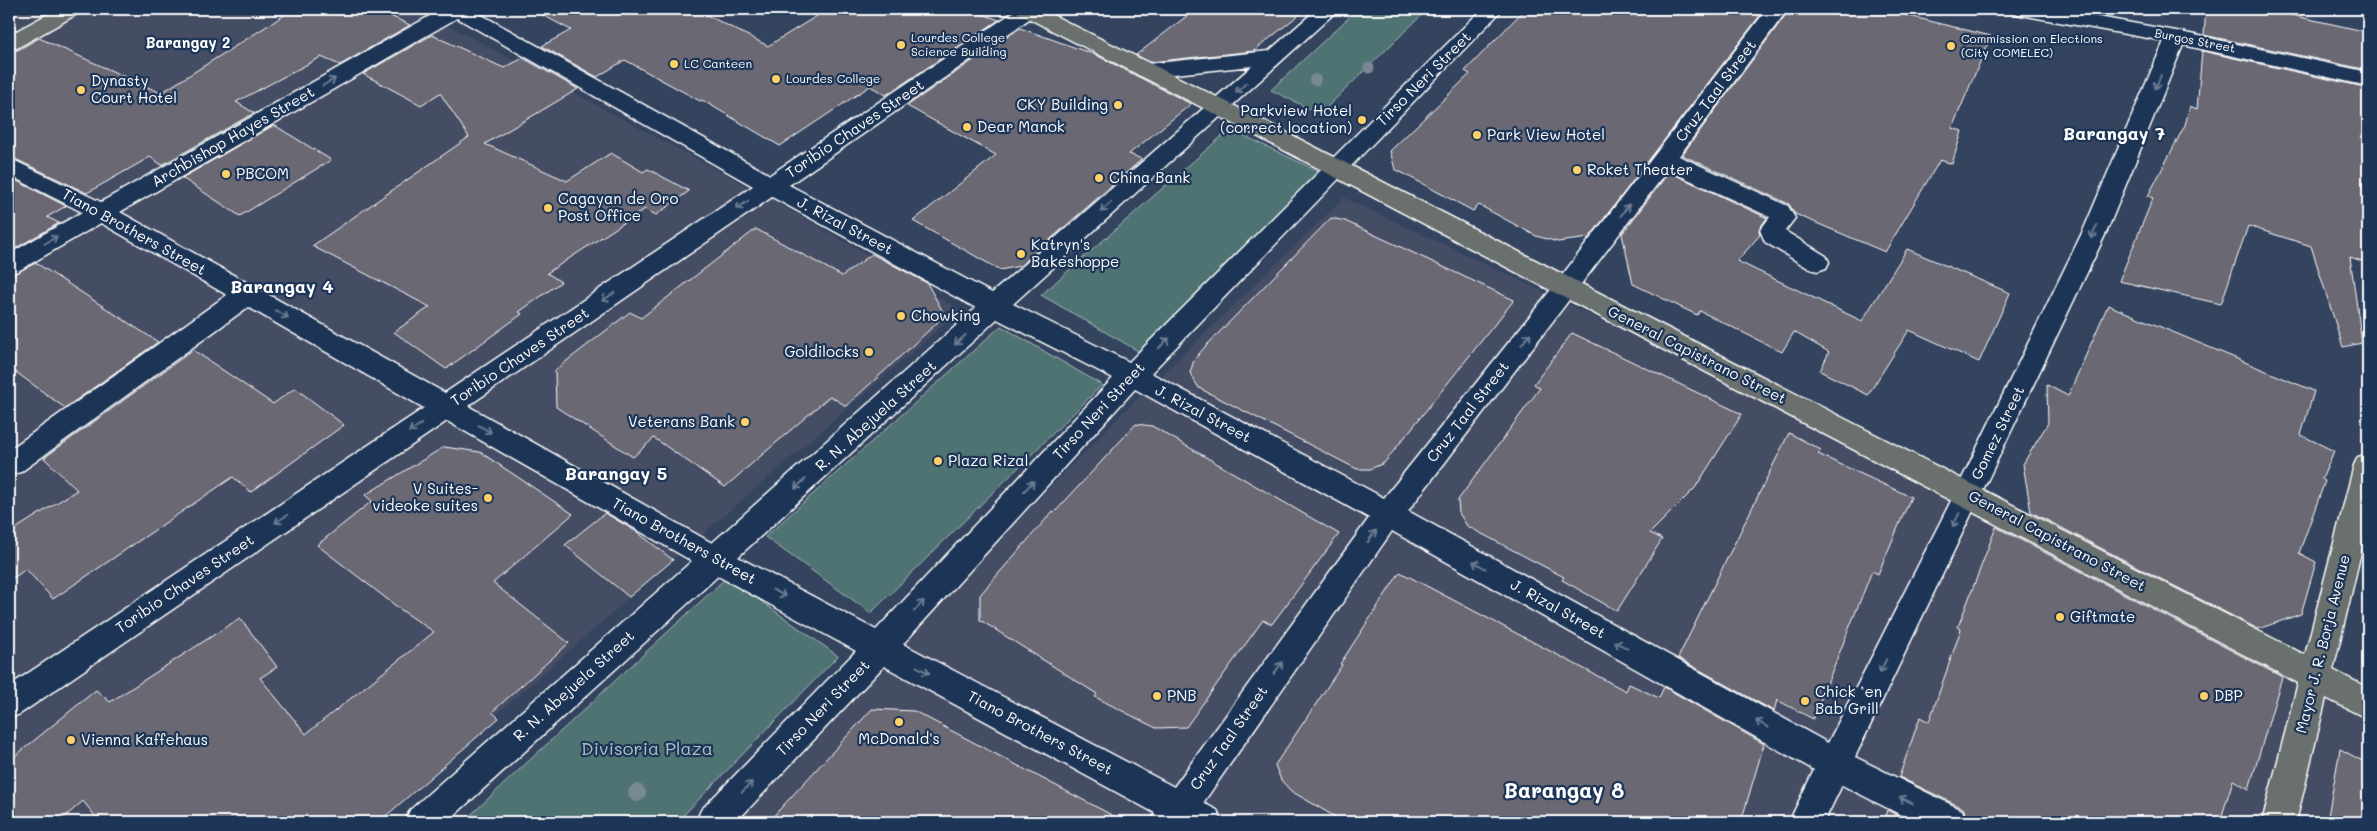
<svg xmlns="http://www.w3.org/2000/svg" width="2377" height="831" font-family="Mali,sans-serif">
  <rect width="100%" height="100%" fill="#34445f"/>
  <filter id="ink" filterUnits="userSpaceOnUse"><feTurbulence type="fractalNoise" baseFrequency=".02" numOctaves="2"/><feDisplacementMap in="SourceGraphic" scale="10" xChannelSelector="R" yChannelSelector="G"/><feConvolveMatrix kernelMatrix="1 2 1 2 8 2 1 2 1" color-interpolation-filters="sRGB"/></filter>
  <g filter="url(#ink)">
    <path fill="#444e65" d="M 9,9 L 418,9 L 775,201 L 960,310 L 373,822 L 9,822 Z
      M 1344,198 L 1515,278 L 1965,501 L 2368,715 L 2368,822 L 732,822 L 878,663 L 1127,409 Z"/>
    <path fill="#4f7273" stroke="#a7b8b9" d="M 1358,9 L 1428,9 L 1320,114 L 1271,90 Z
      M 1230,129 L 1324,174 L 1140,352 L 1041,295 Z
      M 1001,326 L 1102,385 L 871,613 L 765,537 Z
      M 727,577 L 838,656 L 677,822 L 463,822 Z"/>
    <path fill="#696773" stroke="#fff" d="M 294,9 L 375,9 L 410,25 L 340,65 L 321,57 L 236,102 L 254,113 L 162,165 L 150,157 L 87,193 L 9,156 L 9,51 L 18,50 L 39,38 L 161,93 Z
      M 531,9 L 695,9 L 768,46 L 828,9 L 969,9 L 999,20 L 886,95 L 870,86 L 780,146 L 702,100 L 700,101 L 625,60 L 597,77 L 542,46 L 571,30 Z
      M 1196,9 L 1306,9 L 1254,51 L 1150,62 L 1136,55 Z
      M 1525,9 L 1765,9 L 1589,238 L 1558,242 L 1536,236 L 1479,205 L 1473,211 L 1395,169 L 1390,151 L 1470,74 L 1465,71 Z
      M 1790,9 L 1905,9 L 1905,15 L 1991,36 L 1952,128 L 1962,131 L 1952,164 L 1940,160 L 1885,252 L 1795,214 L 1789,204 L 1682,155 Z
      M 2206,9 L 2264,9 L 2368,32 L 2368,70 L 2204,35 Z
      M 1020,28 L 1096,55 L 1191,104 L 1129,154 L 1142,159 L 1020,266 L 1000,270 L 913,221 L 996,155 L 907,106 Z
      M 432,35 L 504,68 L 523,58 L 578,89 L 485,144 L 567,181 L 611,153 L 643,172 L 648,169 L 689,191 L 656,215 L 645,209 L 547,273 L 561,282 L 519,312 L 522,314 L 446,369 L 394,332 L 430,307 L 312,246 L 469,137 L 440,93 L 421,105 L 363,74 Z
      M 2202,51 L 2368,88 L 2368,263 L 2350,257 L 2362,343 L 2343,347 L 2311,246 L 2248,226 L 2221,304 L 2119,281 L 2153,198 L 2148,196 L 2185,125 L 2190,106 L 2197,109 Z
      M 274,125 L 331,160 L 240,216 L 182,178 Z
      M 1669,172 L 1767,218 L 1759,229 L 1760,235 L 1737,261 L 1862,321 L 1907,249 L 2010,293 L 1979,362 L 1909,330 L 1868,395 L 1820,371 L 1829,352 L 1794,332 L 1782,352 L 1700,311 L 1697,315 L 1633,284 L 1622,234 Z
      M 9,177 L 66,206 L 47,217 L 59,223 L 9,252 Z
      M 1331,218 L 1345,221 L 1514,300 L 1384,463 L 1370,469 L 1357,469 L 1199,388 L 1190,373 L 1194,360 L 1203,349 Z
      M 756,229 L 842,276 L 872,254 L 927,283 L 943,312 L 937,323 L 846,406 L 830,396 L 725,487 L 654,438 L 633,457 L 556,407 L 555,370 L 630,312 L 641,318 Z
      M 36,263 L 158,342 L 65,408 L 9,367 L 9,276 Z
      M 2108,305 L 2314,391 L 2301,435 L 2334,451 L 2322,479 L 2325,481 L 2299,553 L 2316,562 L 2301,614 L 2258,629 L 2031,512 L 2023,464 L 2048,423 L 2047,385 L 2068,396 Z
      M 1572,333 L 1742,414 L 1695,488 L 1650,533 L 1662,539 L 1617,611 L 1562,580 L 1564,577 L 1467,526 L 1459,513 L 1458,500 L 1540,388 L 1534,384 Z
      M 193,350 L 273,404 L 295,388 L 344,425 L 251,492 L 233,477 L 53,599 L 26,569 L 9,581 L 9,533 L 77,490 L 44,458 Z
      M 1136,424 L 1152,426 L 1339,534 L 1272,624 L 1263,620 L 1186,727 L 1156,728 L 1095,697 L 1097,694 L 980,620 L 980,595 L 1053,511 L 1055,512 Z
      M 1789,433 L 1821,450 L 1818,454 L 1911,497 L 1878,574 L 1872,571 L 1813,719 L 1777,700 L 1774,711 L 1678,658 Z
      M 444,447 L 480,452 L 573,514 L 493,583 L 569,643 L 492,712 L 499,718 L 379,822 L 100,822 L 83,801 L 59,822 L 9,822 L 9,761 L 96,690 L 110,702 L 240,618 L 277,667 L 260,678 L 306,734 L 434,632 L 400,609 L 317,545 L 372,501 L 365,495 Z
      M 605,513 L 637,532 L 673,560 L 629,597 L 565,545 Z
      M 1996,527 L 2282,677 L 2249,789 L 2233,780 L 2220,822 L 1969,822 L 1963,808 L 1899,777 L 1920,717 L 1929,722 L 1961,629 L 1958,627 Z
      M 1400,572 L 1626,691 L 1629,684 L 1659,698 L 1664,687 L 1764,744 L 1741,822 L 1344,822 L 1291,791 L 1281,780 L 1275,765 L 1342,665 L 1340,664 Z
      M 872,709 L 914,711 L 1125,822 L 768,822 Z
      M 2340,749 L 2368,764 L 2368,822 L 2327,822 Z
      M 1887,810 L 1911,822 L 1883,822 Z"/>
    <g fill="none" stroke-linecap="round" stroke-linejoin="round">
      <defs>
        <path id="minor" d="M 442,9 L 471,9 L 770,175 L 1018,9 L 1041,9 L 1038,13 L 789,185 L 992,293 L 1252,66 L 1146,77 L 1138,75 L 1135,70 L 1138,65 L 1269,51 L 1317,9 L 1339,9 L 1013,304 L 1129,362 L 1482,9 L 1503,9 L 1151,373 L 1384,498 L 1557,282 L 1767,9 L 1788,9 L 1679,156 L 1788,206 L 1795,218 L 1785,231 L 1826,256 L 1829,262 L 1826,268 L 1817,271 L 1808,268 L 1765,242 L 1760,230 L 1770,217 L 1668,170 L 1408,511 L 1828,743 L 1954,495 L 2083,231 L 2164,41 L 2021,15 L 2014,13 L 2011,9 L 2054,9 L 2176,31 L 2368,72 L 2368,86 L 2183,45 L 2107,231 L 1855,757 L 1962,810 L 1967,822 L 1915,822 L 1842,785 L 1824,822 L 1789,822 L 1814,770 L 1392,531 L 1203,803 L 1217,810 L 1222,822 L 1152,822 L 1155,813 L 884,666 L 736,822 L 696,822 L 701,810 L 856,651 L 718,576 L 447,822 L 405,822 L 410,810 L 692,561 L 447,421 L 20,714 L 9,719 L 9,686 L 424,408 L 248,307 L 21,472 L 9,475 L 9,450 L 227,295 L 101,223 L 18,271 L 9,274 L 9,254 L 82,212 L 9,175 L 9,158 L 101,202 ZM 457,18 L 753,186 L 445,393 L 120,212 ZM 772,197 L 976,308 L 712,543 L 468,406 ZM 997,319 L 1113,378 L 876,630 L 738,557 ZM 1135,389 L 1369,518 L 1174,787 L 903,644 Z"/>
        <path id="major" d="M 57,9 L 82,9 L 79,13 L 17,48 L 9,49 L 9,35 Z
          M 1015,9 L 1041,9 L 1227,102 L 2305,655 L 2354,465 L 2358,457 L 2368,454 L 2368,523 L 2333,670 L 2368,688 L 2368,719 L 2326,698 L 2296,822 L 2262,822 L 2298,683 L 1211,112 L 1018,13 Z"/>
      </defs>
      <use href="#minor" stroke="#fff" stroke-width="3"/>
      <use href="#major" stroke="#fff" stroke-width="3"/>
      <use href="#minor" fill="#1d3557" fill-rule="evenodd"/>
      <use href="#major" fill="#6b706d" fill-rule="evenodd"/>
    </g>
    <g fill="#788894">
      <circle cx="1369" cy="68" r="5.5"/>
      <circle cx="1315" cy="80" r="6"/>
      <circle cx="637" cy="793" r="9"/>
    </g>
    <defs><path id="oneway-shaft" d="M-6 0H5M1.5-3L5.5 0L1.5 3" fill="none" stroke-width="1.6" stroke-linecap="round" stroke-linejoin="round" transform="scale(1.25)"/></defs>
    <g stroke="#6c7c92">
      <use href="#oneway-shaft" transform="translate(329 82) rotate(-30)"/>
      <use href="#oneway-shaft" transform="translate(2158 82) rotate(113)"/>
      <use href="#oneway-shaft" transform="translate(1241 88) rotate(138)"/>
      <use href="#oneway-shaft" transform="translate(742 205) rotate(146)"/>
      <use href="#oneway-shaft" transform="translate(1106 207) rotate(139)"/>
      <use href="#oneway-shaft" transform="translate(1625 210) rotate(-53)"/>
      <use href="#oneway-shaft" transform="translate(2094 232) rotate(114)"/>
      <use href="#oneway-shaft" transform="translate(51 240) rotate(-30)"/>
      <use href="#oneway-shaft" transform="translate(608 297) rotate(146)"/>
      <use href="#oneway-shaft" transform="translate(282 314) rotate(30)"/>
      <use href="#oneway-shaft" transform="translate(1526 339) rotate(-52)"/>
      <use href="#oneway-shaft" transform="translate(960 340) rotate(138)"/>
      <use href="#oneway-shaft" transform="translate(1164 343) rotate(-45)"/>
      <use href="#oneway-shaft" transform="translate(415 428) rotate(146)"/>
      <use href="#oneway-shaft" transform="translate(485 429) rotate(30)"/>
      <use href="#oneway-shaft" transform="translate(800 484) rotate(138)"/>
      <use href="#oneway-shaft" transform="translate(1029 486) rotate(-47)"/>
      <use href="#oneway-shaft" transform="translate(281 519) rotate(146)"/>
      <use href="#oneway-shaft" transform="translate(1956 520) rotate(116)"/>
      <use href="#oneway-shaft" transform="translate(1372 536) rotate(-55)"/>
      <use href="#oneway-shaft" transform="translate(1479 565) rotate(-151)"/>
      <use href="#oneway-shaft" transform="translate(779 593) rotate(28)"/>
      <use href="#oneway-shaft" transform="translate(919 606) rotate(-47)"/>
      <use href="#oneway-shaft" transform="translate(1621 645) rotate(-151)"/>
      <use href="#oneway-shaft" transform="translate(1883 666) rotate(116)"/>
      <use href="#oneway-shaft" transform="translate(1278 668) rotate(-55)"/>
      <use href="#oneway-shaft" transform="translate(923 670) rotate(28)"/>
      <use href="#oneway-shaft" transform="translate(1762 724) rotate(-151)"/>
      <use href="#oneway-shaft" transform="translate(747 787) rotate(-46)"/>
      <use href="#oneway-shaft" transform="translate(1906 800) rotate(-153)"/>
    </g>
  </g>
  <g fill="#ffd166" stroke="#1d3557" stroke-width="2">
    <circle cx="901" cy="45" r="5"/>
    <circle cx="1951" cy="46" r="5"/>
    <circle cx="674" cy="64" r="5"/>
    <circle cx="776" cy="79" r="5"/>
    <circle cx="81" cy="90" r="5"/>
    <circle cx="1118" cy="105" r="5"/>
    <circle cx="1362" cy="120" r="5"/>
    <circle cx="967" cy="127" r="5"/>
    <circle cx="1477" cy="135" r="5"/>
    <circle cx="1577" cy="170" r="5"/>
    <circle cx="226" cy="174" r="5"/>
    <circle cx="1099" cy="178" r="5"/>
    <circle cx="548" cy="208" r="5"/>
    <circle cx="1021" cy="254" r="5"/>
    <circle cx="901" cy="316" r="5"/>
    <circle cx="869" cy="352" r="5"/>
    <circle cx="745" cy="422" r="5"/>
    <circle cx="938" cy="461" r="5"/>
    <circle cx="488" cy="498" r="5"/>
    <circle cx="2060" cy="617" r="5"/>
    <circle cx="1157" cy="696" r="5"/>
    <circle cx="2204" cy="696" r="5"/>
    <circle cx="1805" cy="701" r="5"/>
    <circle cx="899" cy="722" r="5"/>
    <circle cx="71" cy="740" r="5"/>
  </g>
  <g text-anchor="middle" stroke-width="4.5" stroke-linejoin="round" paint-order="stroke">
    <g font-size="12" fill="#fff" stroke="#1d3557" text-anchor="start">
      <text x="911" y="42">Lourdes College<tspan x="911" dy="14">Science Building</tspan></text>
      <text x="1961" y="43">Commission on Elections<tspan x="1961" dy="14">(City COMELEC)</tspan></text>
      <text x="684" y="68">LC Canteen</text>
      <text x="786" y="83">Lourdes College</text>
    </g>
    <g font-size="12" fill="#fff" stroke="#1d3557">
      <text transform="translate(2195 41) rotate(11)" y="4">Burgos Street</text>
    </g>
    <g font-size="15" font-weight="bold" fill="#fff" stroke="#1d3557">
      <text x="188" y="48">Barangay 2</text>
    </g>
    <g font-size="15" fill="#fff" stroke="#1d3557">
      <text transform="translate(1424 79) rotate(-45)" y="5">Tirso Neri Street</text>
      <text transform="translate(1716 91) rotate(-53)" y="5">Cruz Taal Street</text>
      <text transform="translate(855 129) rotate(-34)" y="5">Toribio Chaves Street</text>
      <text transform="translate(233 137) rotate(-30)" y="5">Archbishop Hayes Street</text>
      <text transform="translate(845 226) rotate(28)" y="5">J. Rizal Street</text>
      <text transform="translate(134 232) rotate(29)" y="5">Tiano Brothers Street</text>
      <text transform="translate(1697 355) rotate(27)" y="5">General Capistrano Street</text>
      <text transform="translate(520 357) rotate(-34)" y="5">Toribio Chaves Street</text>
      <text transform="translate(1099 411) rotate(-47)" y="5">Tirso Neri Street</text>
      <text transform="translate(1468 412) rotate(-52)" y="5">Cruz Taal Street</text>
      <text transform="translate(1203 414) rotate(28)" y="5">J. Rizal Street</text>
      <text transform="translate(876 416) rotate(-42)" y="5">R. N. Abejuela Street</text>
      <text transform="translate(1998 433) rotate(-64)" y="5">Gomez Street</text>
      <text transform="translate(684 541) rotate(29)" y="5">Tiano Brothers Street</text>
      <text transform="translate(2057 541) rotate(28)" y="5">General Capistrano Street</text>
      <text transform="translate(185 584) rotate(-34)" y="5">Toribio Chaves Street</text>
      <text transform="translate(1558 609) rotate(29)" y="5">J. Rizal Street</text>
      <text transform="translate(2323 644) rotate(-76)" y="5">Mayor J. R. Borja Avenue</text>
      <text transform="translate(574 686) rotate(-42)" y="5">R. N. Abejuela Street</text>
      <text transform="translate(823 708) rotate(-46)" y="5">Tirso Neri Street</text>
      <text transform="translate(1040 733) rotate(28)" y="5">Tiano Brothers Street</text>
      <text transform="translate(1229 738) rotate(-55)" y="5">Cruz Taal Street</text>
    </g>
    <g font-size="15" fill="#fff" stroke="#1d3557" text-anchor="start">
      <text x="91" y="86">Dynasty<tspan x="91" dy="17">Court Hotel</tspan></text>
      <text x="1108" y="110" text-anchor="end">CKY Building</text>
      <text x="1352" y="116" text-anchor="end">Parkview Hotel<tspan x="1352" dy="17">(correct location)</tspan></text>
      <text x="977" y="132">Dear Manok</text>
      <text x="1487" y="140">Park View Hotel</text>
      <text x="1587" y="175">Roket Theater</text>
      <text x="236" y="179">PBCOM</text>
      <text x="1109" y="183">China Bank</text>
      <text x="558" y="204">Cagayan de Oro<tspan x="558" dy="17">Post Office</tspan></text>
      <text x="1031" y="250">Katryn's<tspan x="1031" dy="17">Bakeshoppe</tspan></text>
      <text x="911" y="321">Chowking</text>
      <text x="859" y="357" text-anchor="end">Goldilocks</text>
      <text x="735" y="427" text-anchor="end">Veterans Bank</text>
      <text x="948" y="466">Plaza Rizal</text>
      <text x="478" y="494" text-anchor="end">V Suites-<tspan x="478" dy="17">videoke suites</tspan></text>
      <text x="2070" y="622">Giftmate</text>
      <text x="1815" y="697">Chick ‘en<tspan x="1815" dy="17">Bab Grill</tspan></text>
      <text x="1167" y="701">PNB</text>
      <text x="2214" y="701">DBP</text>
      <text x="899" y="744" text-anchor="middle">McDonald's</text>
      <text x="81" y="745">Vienna Kaffehaus</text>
    </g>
    <g font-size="18" font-weight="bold" fill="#fff" stroke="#1d3557">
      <text x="2114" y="140">Barangay 7</text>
      <text x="282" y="293">Barangay 4</text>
      <text x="616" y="480">Barangay 5</text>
    </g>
    <g font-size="18" fill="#b0c0c0" stroke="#1d3557">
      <text x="647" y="755">Divisoria Plaza</text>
    </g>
    <g font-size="21" font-weight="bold" fill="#fff" stroke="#1d3557">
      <text x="1564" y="798">Barangay 8</text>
    </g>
  </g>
  <rect width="2377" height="831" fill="none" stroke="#1d3557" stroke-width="30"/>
  <rect x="15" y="15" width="2347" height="801" fill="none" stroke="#fff" stroke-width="2" filter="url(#ink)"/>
</svg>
